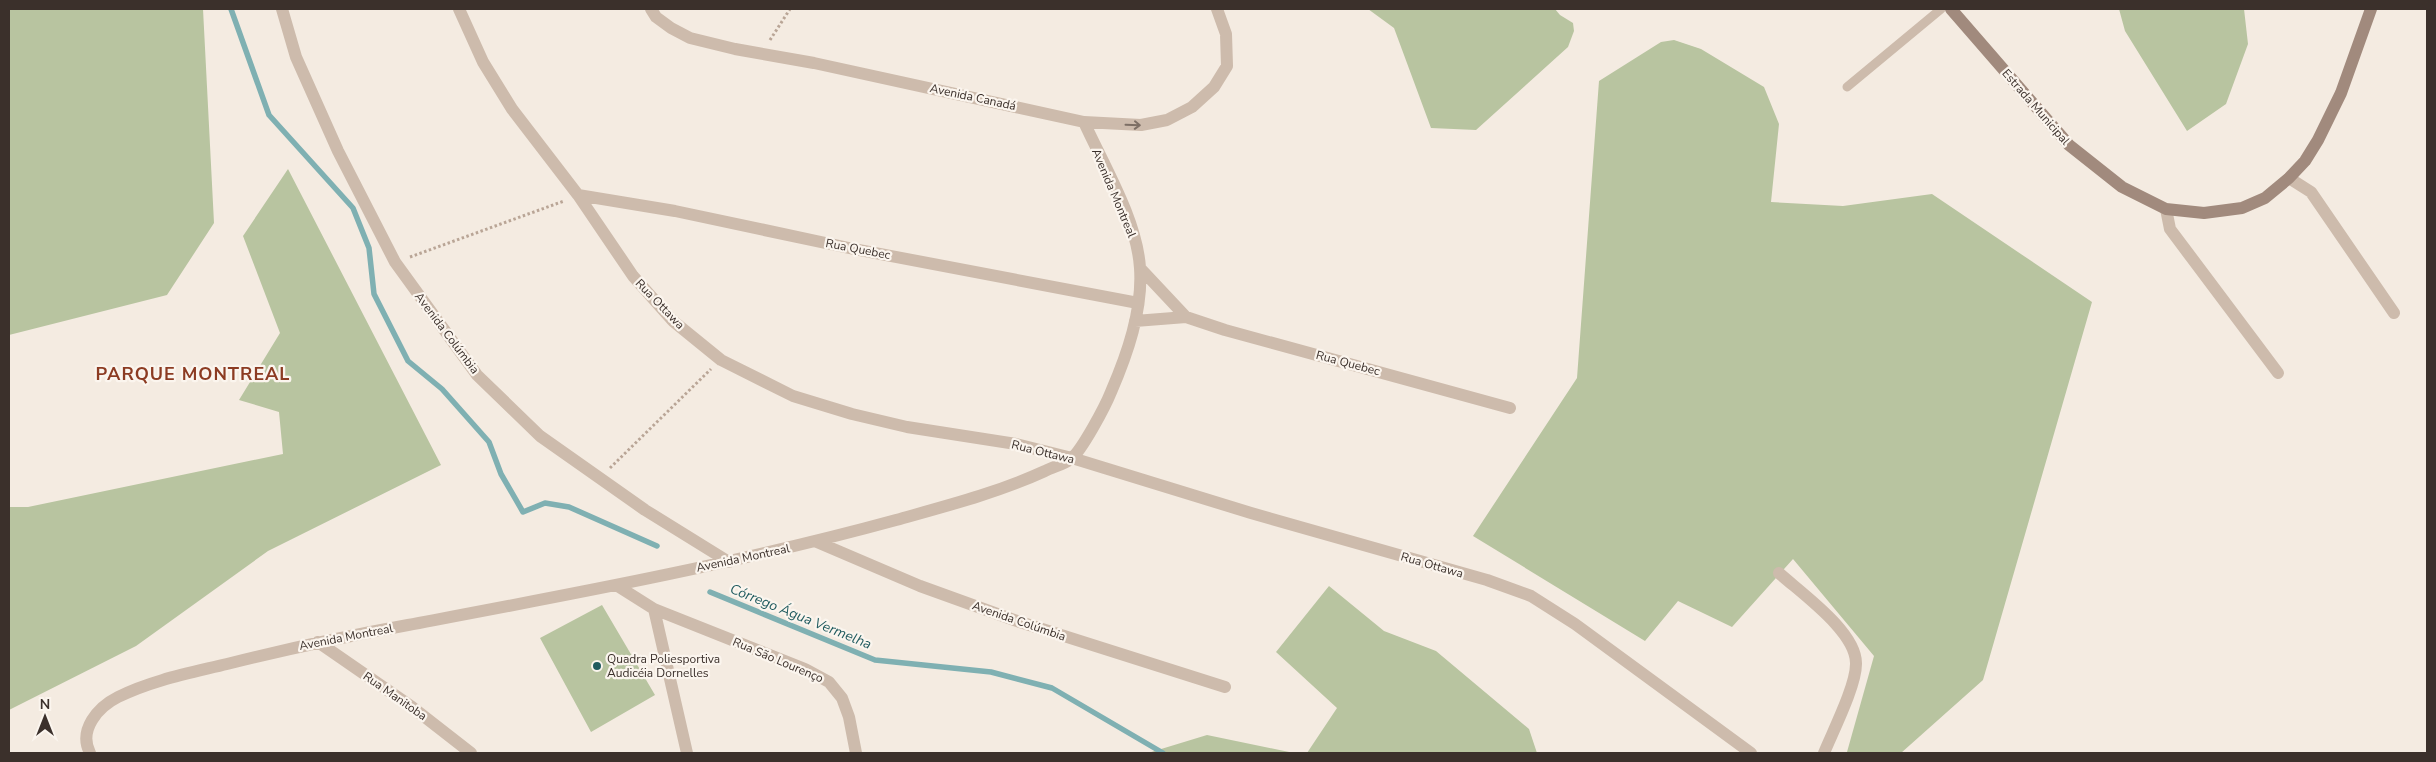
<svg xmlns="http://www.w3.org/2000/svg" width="2436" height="762" font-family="'Nunito Sans',sans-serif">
  <rect width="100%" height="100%" fill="#f4ebe1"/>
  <path fill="#b8c4a0" d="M 9,9 L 203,9 L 214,223 L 167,295 L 9,335 Z
    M 1368,9 L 1555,9 L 1560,15 L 1573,23 L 1574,31 L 1568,47 L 1476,130 L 1431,128 L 1394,28 Z
    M 2119,9 L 2244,9 L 2248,44 L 2226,104 L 2187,131 L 2125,31 Z
    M 1674,40 L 1701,49 L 1764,87 L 1779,124 L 1771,202 L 1843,206 L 1932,194 L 2092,302 L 1983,680 L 1901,753 L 1847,752 L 1874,656 L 1793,559 L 1732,627 L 1678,601 L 1645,641 L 1473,536 L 1577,378 L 1599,81 L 1661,42 Z
    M 288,169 L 441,465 L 268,551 L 136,646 L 9,710 L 9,507 L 28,507 L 283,454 L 279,412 L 239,400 L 280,333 L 243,236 Z
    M 1329,586 L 1384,631 L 1436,651 L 1529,729 L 1537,753 L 1307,753 L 1337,708 L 1276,652 Z
    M 602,605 L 655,695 L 591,732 L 540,638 Z
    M 1207,735 L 1294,753 L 1148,753 Z"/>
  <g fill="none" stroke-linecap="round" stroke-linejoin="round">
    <path stroke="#7fb0b2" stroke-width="5.5" d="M 231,9 L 269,115 L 353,208 L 369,248 L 374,294 L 408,361 L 442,389 L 489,442 L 501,474 L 523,512 L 545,503 L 569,507 L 657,546
      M 710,592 L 875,660 L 991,672 L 1052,688 L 1163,753"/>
    <path stroke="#b9a596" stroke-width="3" stroke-dasharray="2.5 2.5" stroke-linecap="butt" d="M 770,40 L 790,9
      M 410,257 L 564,201
      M 610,468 L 711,369"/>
    <path stroke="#cdbbac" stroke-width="9" d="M 1847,87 L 1941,9"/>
    <path stroke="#cdbbac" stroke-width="12" d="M 282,9 L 296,57 L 338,151 L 395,262 L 477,375 L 540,436 L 645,510 L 729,562
      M 459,9 L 483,62 L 512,109 L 578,195 L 633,276 L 673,321 L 721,360 L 793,396 L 852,414 L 907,427 L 1016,444 L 1072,458 L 1251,513 L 1487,580 L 1531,596 L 1575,624 L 1751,753
      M 651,9 L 656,17 L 671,28 L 690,38 L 735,49 L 814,63 L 1084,122 L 1141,125 L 1167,120 L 1192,107 L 1214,87 L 1227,66 L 1226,34 L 1217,9
      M 2289,178 L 2311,192 L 2394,313
      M 578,195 L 675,211 L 849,248 L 1138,303
      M 2166,209 L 2170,229 L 2278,373
      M 1140,268 L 1186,317 L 1225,330 L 1510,408
      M 1135,321 L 1186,317
      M 817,542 L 920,586 L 1020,622 L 1225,687
      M 1779,573 C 1801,593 1857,632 1856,664 C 1856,686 1833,731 1824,753
      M 616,585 L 654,609 L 687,753
      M 654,609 L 805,669 L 829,682 L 842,698 L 849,717 L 856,753
      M 318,642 L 412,707 L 471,753
      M 90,753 C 78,730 98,707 118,697 C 152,680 190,673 227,664 C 287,649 347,636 408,625 C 572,594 735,564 896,520 C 946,506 997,493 1045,471 C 1053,467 1064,464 1071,459 C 1082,450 1105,407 1111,392 C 1127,355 1143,310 1140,268 C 1137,220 1104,166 1084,122"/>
    <path stroke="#a18a7d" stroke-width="12" d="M 1951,9 L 2069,145 L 2122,187 L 2166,209 L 2204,213 L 2242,208 L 2265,198 L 2289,178 L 2305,161 L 2318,140 L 2341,93 L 2371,9"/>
  </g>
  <defs><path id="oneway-shaft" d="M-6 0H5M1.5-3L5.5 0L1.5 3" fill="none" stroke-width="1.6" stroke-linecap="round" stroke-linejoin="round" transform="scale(1.25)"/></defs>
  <use stroke="#7d6f65" href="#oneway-shaft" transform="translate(1133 125) rotate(2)"/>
  <circle fill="#1f5a5e" stroke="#fbf5ee" stroke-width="2" cx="597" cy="666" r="5"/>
  <g text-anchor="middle" stroke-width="4.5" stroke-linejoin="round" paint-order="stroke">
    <g font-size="12" fill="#3b302b" stroke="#fbf5ee">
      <text transform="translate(973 97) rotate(12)" y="4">Avenida Canadá</text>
      <text transform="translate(2036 107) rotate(49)" y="4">Estrada Municipal</text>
      <text transform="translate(1114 193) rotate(67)" y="4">Avenida Montreal</text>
      <text transform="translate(858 249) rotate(11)" y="4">Rua Quebec</text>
      <text transform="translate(660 304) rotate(46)" y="4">Rua Ottawa</text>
      <text transform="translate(447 333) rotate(53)" y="4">Avenida Colúmbia</text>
      <text transform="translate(1348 363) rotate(15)" y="4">Rua Quebec</text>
      <text transform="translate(1043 452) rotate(14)" y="4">Rua Ottawa</text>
      <text transform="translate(743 558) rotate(-12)" y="4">Avenida Montreal</text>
      <text transform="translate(1432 565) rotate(16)" y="4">Rua Ottawa</text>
      <text transform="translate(1019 621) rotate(19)" y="4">Avenida Colúmbia</text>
      <text transform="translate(346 637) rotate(-11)" y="4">Avenida Montreal</text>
      <text transform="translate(778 660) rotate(23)" y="4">Rua São Lourenço</text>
      <text transform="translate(395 696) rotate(35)" y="4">Rua Manitoba</text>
    </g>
    <g font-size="12" fill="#3b302b" stroke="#fbf5ee" text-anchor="start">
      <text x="607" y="663">Quadra Poliesportiva<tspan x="607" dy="14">Audicéia Dornelles</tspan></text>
    </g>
    <g font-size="14" font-style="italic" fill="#1f5a5e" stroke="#fbf5ee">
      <text transform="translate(801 616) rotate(22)" y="5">Córrego Água Vermelha</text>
    </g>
    <g font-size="18" font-weight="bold" letter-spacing="1" fill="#8c3b22" stroke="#fbf5ee">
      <text x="193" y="380">PARQUE MONTREAL</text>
    </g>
  </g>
  <rect width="2436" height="762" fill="none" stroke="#3b302b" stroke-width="20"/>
  <g transform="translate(45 717)" stroke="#fbf5ee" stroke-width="4" paint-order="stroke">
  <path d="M0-4L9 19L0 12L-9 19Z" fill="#3b302b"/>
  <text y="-8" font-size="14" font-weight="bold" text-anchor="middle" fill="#3b302b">N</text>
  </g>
</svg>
